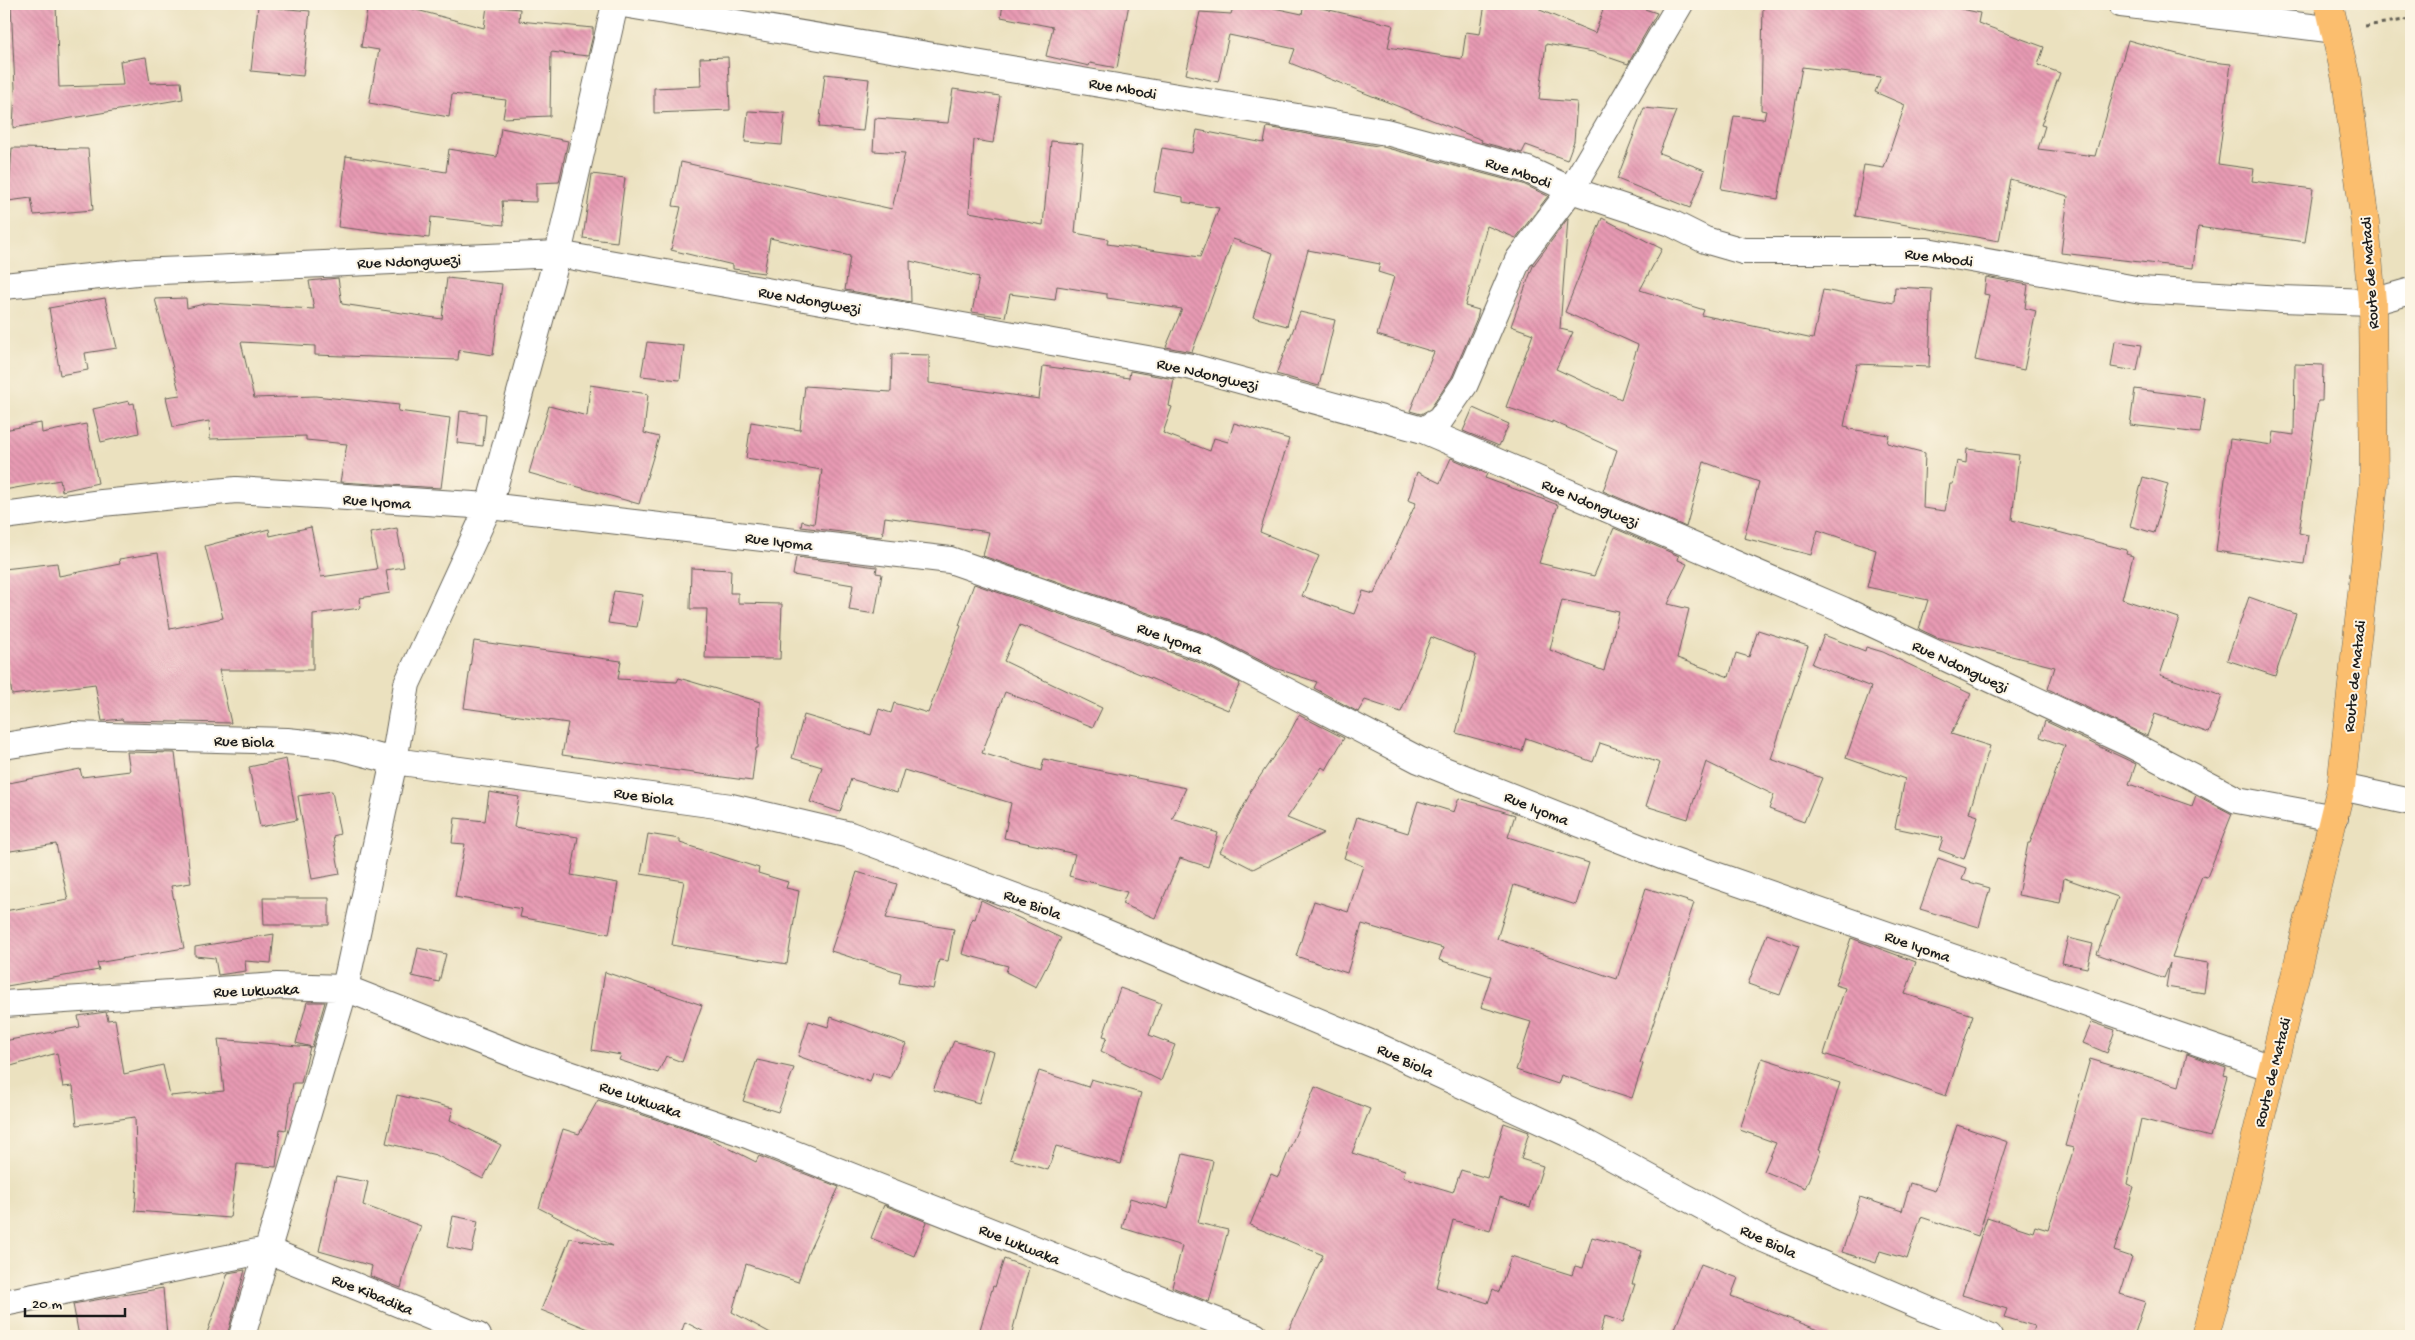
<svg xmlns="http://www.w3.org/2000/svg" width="2415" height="1340" font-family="'Gochi Hand',sans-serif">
  <defs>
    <pattern id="building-back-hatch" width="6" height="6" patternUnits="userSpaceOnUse" patternTransform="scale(1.25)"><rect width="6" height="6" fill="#e79ab3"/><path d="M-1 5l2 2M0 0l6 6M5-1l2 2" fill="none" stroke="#c68499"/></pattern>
  </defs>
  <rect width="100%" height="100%" fill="#fcf5e5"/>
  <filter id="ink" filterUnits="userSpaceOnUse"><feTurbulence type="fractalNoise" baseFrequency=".02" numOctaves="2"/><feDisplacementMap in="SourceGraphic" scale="10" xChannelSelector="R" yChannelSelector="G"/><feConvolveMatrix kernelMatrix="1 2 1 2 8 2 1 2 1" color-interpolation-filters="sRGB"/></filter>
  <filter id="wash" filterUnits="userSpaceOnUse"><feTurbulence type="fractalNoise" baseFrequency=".0096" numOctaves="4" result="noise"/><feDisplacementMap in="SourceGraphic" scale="20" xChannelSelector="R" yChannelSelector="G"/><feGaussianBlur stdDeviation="1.12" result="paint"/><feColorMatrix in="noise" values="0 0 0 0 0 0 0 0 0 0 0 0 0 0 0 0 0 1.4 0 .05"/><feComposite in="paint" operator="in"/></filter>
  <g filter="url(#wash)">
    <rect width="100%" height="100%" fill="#ebe1bf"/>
    <g id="blocks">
      <path fill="url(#building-back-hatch)" fill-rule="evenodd" d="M 11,4 L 56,4 L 59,87 L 123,85 L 120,61 L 146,57 L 150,83 L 181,82 L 183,99 L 13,128 L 15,88 Z
        M 368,4 L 413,4 L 413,9 L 484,28 L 487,6 L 520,9 L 519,21 L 593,28 L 593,35 L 588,56 L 551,52 L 550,116 L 503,118 L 506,100 L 452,94 L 449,117 L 369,103 L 379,50 L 361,47 Z
        M 1003,4 L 1129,4 L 1117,68 L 1090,63 L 1089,66 L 1046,56 L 1053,27 L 1001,17 Z
        M 1234,4 L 1255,4 L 1302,14 L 1304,4 L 1393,25 L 1388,47 L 1462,59 L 1466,32 L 1480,34 L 1485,4 L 1541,4 L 1540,10 L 1595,33 L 1605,4 L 1629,4 L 1657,13 L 1628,64 L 1593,52 L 1546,44 L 1539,99 L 1577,102 L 1574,141 L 1567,160 L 1526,145 L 1522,153 L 1481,142 L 1482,140 L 1290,63 L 1295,49 L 1229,35 L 1218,82 L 1186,74 L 1200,12 L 1231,14 Z
        M 1763,4 L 1939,4 L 1980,13 L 1978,23 L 2044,47 L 2038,65 L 2060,73 L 2041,125 L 2045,126 L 2038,149 L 2095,156 L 2128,40 L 2202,61 L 2231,64 L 2218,164 L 2254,169 L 2252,181 L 2313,189 L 2305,242 L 2198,227 L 2193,268 L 2061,253 L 2068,196 L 2010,179 L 1999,241 L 1855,216 L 1864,165 L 1884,168 L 1905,105 L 1875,92 L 1881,77 L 1802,67 L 1778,199 L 1721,189 L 1734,116 L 1764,119 L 1766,111 L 1761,110 Z
        M 258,6 L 310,11 L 303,76 L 251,71 Z
        M 728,57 L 730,110 L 654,113 L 654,88 L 701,86 L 700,58 Z
        M 825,74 L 869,79 L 863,131 L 819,127 Z
        M 953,89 L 1000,96 L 993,143 L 974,140 L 969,212 L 1043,225 L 1051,141 L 1083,144 L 1075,233 L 1108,239 L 1107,244 L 1200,257 L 1219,208 L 1183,202 L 1183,197 L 1154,192 L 1162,148 L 1192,153 L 1197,130 L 1264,143 L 1267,127 L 1383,147 L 1523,184 L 1548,196 L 1516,238 L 1487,226 L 1465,306 L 1479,310 L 1477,318 L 1452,377 L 1430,409 L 1421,414 L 1410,411 L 1434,352 L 1377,335 L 1394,277 L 1378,272 L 1380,264 L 1308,250 L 1287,326 L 1253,317 L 1273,253 L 1233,239 L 1192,352 L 1166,347 L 1182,309 L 1107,298 L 1107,294 L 1057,286 L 1055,300 L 1010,294 L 1005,317 L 972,312 L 979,277 L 910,261 L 911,302 L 845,290 L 850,256 L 770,238 L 764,273 L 733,269 L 733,265 L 671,250 L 681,207 L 673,206 L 681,162 L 892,209 L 905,153 L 873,151 L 875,118 L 948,123 Z
        M 1644,108 L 1676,111 L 1659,153 L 1705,170 L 1690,208 L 1617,179 Z
        M 748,111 L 785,113 L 782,145 L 745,142 Z
        M 501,128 L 568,141 L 559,182 L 536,183 L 536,202 L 502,201 L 504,225 L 431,217 L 429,238 L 338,227 L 346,156 L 446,172 L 449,149 L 497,157 Z
        M 12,148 L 88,149 L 93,210 L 34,215 L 31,198 L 8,201 Z
        M 592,174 L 625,178 L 617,242 L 583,238 Z
        M 1568,218 L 1560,329 L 1573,332 L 1556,369 L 1621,399 L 1638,345 L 1565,312 L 1602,218 L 1662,249 L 1640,290 L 1704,310 L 1702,315 L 1813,339 L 1823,290 L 1894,303 L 1895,287 L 1932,289 L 1929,367 L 1857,364 L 1844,426 L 1849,427 L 1849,429 L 1889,435 L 1887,443 L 1925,453 L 1923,508 L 1945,511 L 1950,484 L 1953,484 L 1957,461 L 1966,463 L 1967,449 L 2019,455 L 2012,520 L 2127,550 L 2126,554 L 2133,556 L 2122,599 L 2179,618 L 2160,675 L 2222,696 L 2209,733 L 2155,714 L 2147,736 L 2048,689 L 2055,667 L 1936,637 L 1919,629 L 1928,600 L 1867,587 L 1876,550 L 1818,530 L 1811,555 L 1744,538 L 1759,482 L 1704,462 L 1686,527 L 1603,491 L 1617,450 L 1552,421 L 1552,423 L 1506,407 L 1533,334 L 1511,326 L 1533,266 Z
        M 1986,277 L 2028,285 L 2025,308 L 2036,311 L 2024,370 L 1975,360 L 1989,295 L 1984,294 Z
        M 338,278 L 342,304 L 442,319 L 447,278 L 502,284 L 493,355 L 459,350 L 458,360 L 315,355 L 315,346 L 241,342 L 254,398 L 315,396 L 399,405 L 398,411 L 450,418 L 441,488 L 340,482 L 347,444 L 306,440 L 306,436 L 210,439 L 209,421 L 173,427 L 166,397 L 180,395 L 155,299 L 186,298 L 187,308 L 208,303 L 314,309 L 309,281 Z
        M 105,298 L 117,348 L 85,353 L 88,370 L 60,375 L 49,308 Z
        M 1300,312 L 1335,320 L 1319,386 L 1276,374 Z
        M 2115,341 L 2142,345 L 2137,371 L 2111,367 Z
        M 647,342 L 684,346 L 680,380 L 641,376 Z
        M 892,354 L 929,355 L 929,383 L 1039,399 L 1043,366 L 1129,378 L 1130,371 L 1174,379 L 1169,406 L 1172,407 L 1163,433 L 1210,451 L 1214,438 L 1228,442 L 1234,423 L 1289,439 L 1260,532 L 1319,556 L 1302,596 L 1354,614 L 1363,591 L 1374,594 L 1416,503 L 1408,500 L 1417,472 L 1440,483 L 1451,458 L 1487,474 L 1485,478 L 1558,505 L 1539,563 L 1594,576 L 1614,528 L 1679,556 L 1678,560 L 1687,564 L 1668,604 L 1689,609 L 1677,658 L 1729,677 L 1736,653 L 1749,657 L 1758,630 L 1808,646 L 1771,759 L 1822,778 L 1804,822 L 1769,809 L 1774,795 L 1706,762 L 1688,819 L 1646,806 L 1660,763 L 1600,743 L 1593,762 L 1526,738 L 1522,751 L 1456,733 L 1476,655 L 1431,637 L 1401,712 L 1365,700 L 1358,712 L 1314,688 L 1317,682 L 1275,668 L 1209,634 L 983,556 L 989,532 L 885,517 L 882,537 L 801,527 L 802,521 L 814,524 L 822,470 L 746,458 L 751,422 L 800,430 L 805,386 L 891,392 ZM 1562,600 L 1619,612 L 1604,671 L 1550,650 Z
        M 2295,364 L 2323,365 L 2322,401 L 2318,401 L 2299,533 L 2308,535 L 2304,564 L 2216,551 L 2230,439 L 2272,445 L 2274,432 L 2294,435 Z
        M 590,385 L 648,394 L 644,433 L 659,437 L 639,504 L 529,473 L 549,406 L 587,416 Z
        M 2135,389 L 2205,398 L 2200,433 L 2130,425 Z
        M 129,401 L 130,404 L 134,403 L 139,433 L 101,442 L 93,409 Z
        M 1473,408 L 1509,424 L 1499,446 L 1463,431 Z
        M 460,411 L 486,414 L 483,446 L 457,443 Z
        M 41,423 L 42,433 L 86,424 L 98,483 L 62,491 L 60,480 L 4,490 L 4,430 Z
        M 2143,477 L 2168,484 L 2154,533 L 2130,526 Z
        M 311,527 L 321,577 L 377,569 L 370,533 L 397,528 L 404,567 L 386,570 L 390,593 L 360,598 L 361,608 L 313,614 L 313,670 L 219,670 L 231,723 L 123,721 L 122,719 L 102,721 L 95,684 L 12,695 L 4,638 L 4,569 L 57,563 L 59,576 L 120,564 L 119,559 L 158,553 L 170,629 L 223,618 L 205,546 L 269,529 L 270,536 Z
        M 796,557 L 877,567 L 876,573 L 882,574 L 875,614 L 849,610 L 853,585 L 793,575 Z
        M 691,568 L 731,570 L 730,593 L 738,593 L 738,603 L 782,604 L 780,659 L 705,658 L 707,609 L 690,609 Z
        M 974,584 L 1198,662 L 1240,683 L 1228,710 L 1020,625 L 1004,661 L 1102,708 L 1093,727 L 1005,692 L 982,753 L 1041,771 L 1044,759 L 1186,788 L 1172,819 L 1218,833 L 1208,867 L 1180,858 L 1155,918 L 1122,904 L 1127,892 L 1069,876 L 1075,854 L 1004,838 L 1011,803 L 904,770 L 897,793 L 851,779 L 840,812 L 810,802 L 822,767 L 792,758 L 804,715 L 871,735 L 879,709 L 891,713 L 894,703 L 928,713 L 961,626 L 959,625 Z
        M 614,591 L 643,595 L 637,627 L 608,623 Z
        M 2249,597 L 2296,614 L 2275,676 L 2227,660 Z
        M 1824,635 L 1865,651 L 1866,647 L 1883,652 L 1971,694 L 1951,734 L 1990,746 L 1969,813 L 1978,816 L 1964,859 L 1939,850 L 1943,838 L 1895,828 L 1905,779 L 1846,758 L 1871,687 L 1812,664 Z
        M 474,641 L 621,661 L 618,679 L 677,682 L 679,678 L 760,702 L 758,748 L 756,748 L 752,781 L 562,755 L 568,723 L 464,708 Z
        M 1299,715 L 1344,738 L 1326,770 L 1322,767 L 1287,818 L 1324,833 L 1253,869 L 1220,852 L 1251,792 L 1250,791 L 1289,734 Z
        M 2045,721 L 2136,764 L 2129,784 L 2192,806 L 2196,795 L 2232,814 L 2207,877 L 2202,876 L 2172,957 L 2208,963 L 2204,993 L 2166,987 L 2170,963 L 2164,978 L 2097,954 L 2118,897 L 2064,878 L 2060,903 L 2018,895 L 2028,843 L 2030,843 L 2065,746 L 2040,737 Z
        M 127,752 L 175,753 L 191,883 L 171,886 L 184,948 L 97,963 L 99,970 L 7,986 L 4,965 L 4,911 L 68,900 L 56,844 L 4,852 L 4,784 L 80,769 L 82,777 L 130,771 Z
        M 286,759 L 297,820 L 260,827 L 249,767 Z
        M 332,791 L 340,834 L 333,836 L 340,874 L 312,879 L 298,796 Z
        M 489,792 L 519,797 L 514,827 L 578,837 L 571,875 L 618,883 L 609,934 L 520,917 L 522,909 L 455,897 L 465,844 L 452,843 L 455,818 L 485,821 Z
        M 1459,798 L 1515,815 L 1508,837 L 1589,863 L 1576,905 L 1514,885 L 1497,939 L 1617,979 L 1646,888 L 1694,903 L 1640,1063 L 1643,1064 L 1632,1098 L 1561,1075 L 1558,1084 L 1516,1070 L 1531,1022 L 1481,1007 L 1491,976 L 1439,960 L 1443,948 L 1362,924 L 1347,973 L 1296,956 L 1314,901 L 1348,912 L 1363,866 L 1344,858 L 1357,817 L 1408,833 L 1418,801 L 1454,812 Z
        M 648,834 L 680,839 L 680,843 L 759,868 L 758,873 L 788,882 L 786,888 L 799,891 L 787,964 L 672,945 L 684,881 L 641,874 Z
        M 1938,858 L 1966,868 L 1962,880 L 1990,888 L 1979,927 L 1920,909 Z
        M 857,872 L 897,884 L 886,918 L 954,929 L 948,961 L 939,960 L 933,989 L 899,983 L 901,973 L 831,951 Z
        M 263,898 L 329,898 L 329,925 L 264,925 Z
        M 981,900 L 1061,938 L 1036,987 L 1006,972 L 1008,966 L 962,954 L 972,918 L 975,919 Z
        M 274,934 L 271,963 L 245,961 L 246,971 L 218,975 L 215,958 L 195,956 L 195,947 Z
        M 1767,934 L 1799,946 L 1780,995 L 1748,984 Z
        M 1851,938 L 1916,962 L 1905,994 L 1973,1015 L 1946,1096 L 1824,1054 L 1845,988 L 1835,985 Z
        M 2068,938 L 2093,944 L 2087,968 L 2062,963 Z
        M 418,948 L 446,954 L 439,982 L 412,976 Z
        M 605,972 L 702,1005 L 682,1062 L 666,1056 L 658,1073 L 619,1060 L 621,1055 L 592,1050 Z
        M 1120,988 L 1161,1003 L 1149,1035 L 1175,1045 L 1161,1081 L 1101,1051 L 1107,1037 L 1103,1036 Z
        M 307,1002 L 325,1002 L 312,1047 L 296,1043 Z
        M 106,1012 L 108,1020 L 115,1019 L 124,1074 L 163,1065 L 170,1096 L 224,1091 L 218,1039 L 310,1047 L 301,1083 L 293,1083 L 286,1130 L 280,1129 L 276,1167 L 237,1164 L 230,1218 L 135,1211 L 137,1185 L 135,1117 L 77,1125 L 73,1086 L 63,1087 L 57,1053 L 4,1068 L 4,1041 L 80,1027 L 78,1016 Z
        M 831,1017 L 906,1044 L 890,1078 L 873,1073 L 870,1082 L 798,1056 L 809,1021 L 828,1027 Z
        M 2092,1022 L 2115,1030 L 2107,1053 L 2083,1043 Z
        M 954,1041 L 994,1052 L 979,1103 L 933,1090 Z
        M 2187,1054 L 2226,1068 L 2224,1075 L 2227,1076 L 2210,1137 L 2141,1119 L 2127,1184 L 2134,1187 L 2114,1251 L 2132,1257 L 2120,1294 L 2145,1302 L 2134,1336 L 2031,1336 L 2034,1326 L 2004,1317 L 2007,1309 L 1962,1295 L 1987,1217 L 2033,1232 L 2035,1226 L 2048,1230 L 2074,1148 L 2065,1146 L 2090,1059 L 2179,1086 Z
        M 1762,1058 L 1840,1083 L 1819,1150 L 1821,1150 L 1805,1188 L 1764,1171 L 1776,1143 L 1740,1130 Z
        M 757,1060 L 794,1068 L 778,1112 L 743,1101 Z
        M 1039,1071 L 1088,1087 L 1091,1079 L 1141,1093 L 1121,1164 L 1056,1146 L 1048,1170 L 1010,1159 Z
        M 1315,1087 L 1370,1109 L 1352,1153 L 1405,1170 L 1403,1177 L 1453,1192 L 1461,1170 L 1487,1178 L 1504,1123 L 1529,1132 L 1521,1159 L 1543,1166 L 1530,1207 L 1500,1197 L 1490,1231 L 1453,1220 L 1436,1287 L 1488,1303 L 1493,1289 L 1499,1292 L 1511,1256 L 1572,1275 L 1575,1266 L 1583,1268 L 1592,1237 L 1642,1251 L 1632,1284 L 1635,1284 L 1623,1322 L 1605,1316 L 1599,1336 L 1286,1336 L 1323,1255 L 1250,1225 L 1271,1174 L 1278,1177 Z
        M 397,1095 L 453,1108 L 450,1120 L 501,1145 L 483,1179 L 436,1155 L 386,1143 Z
        M 598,1100 L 703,1135 L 756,1162 L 759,1156 L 839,1187 L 808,1253 L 798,1282 L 746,1264 L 732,1312 L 776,1336 L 712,1336 L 685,1322 L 680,1336 L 606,1336 L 541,1310 L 570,1238 L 613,1246 L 539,1208 L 563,1129 L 579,1134 Z
        M 1957,1125 L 2008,1142 L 1978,1236 L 1921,1217 L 1907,1259 L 1880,1251 L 1876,1263 L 1842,1252 L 1860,1197 L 1902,1211 L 1910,1183 L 1935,1191 Z
        M 1183,1154 L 1213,1161 L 1198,1223 L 1228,1230 L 1209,1302 L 1172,1287 L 1182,1246 L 1122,1228 L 1130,1198 L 1168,1209 Z
        M 336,1176 L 368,1182 L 363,1205 L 421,1226 L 405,1272 L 401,1288 L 370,1276 L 372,1266 L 319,1251 Z
        M 884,1205 L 927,1222 L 914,1256 L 871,1238 Z
        M 453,1216 L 478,1221 L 472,1252 L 447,1247 Z
        M 1004,1259 L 1029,1268 L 1011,1336 L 978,1336 L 993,1286 L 995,1287 Z
        M 1701,1264 L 1738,1278 L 1731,1296 L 1829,1334 L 1829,1336 L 1672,1336 Z
        M 245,1270 L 227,1336 L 206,1336 L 228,1273 Z
        M 163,1288 L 167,1336 L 79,1336 L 73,1304 Z"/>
    </g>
  </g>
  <g filter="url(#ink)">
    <use href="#blocks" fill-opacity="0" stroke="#646155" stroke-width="1"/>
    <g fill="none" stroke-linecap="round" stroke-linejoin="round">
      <defs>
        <path id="minor" d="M 623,4 L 1386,132 L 1528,170 L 1571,190 L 1671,223 L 1705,240 L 1743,251 L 1927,251 L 2141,290 L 2281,299 L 2372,302 L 2411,291
          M 2121,4 L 2336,30
          M 4,286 L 137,272 L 558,254 L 1192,367 L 1423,430 L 1843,610 L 2130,744 L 2237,800 L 2335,818
          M 1423,430 L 1440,420 L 1465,384 L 1518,260 L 1571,190 L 1680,4
          M 4,516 L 102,503 L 236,490 L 489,506 L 950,560 L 1204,648 L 1419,760 L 1669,859 L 2272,1068
          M 4,746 L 72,735 L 287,741 L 336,746 L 394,761 L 731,807 L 850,835 L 1059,913 L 1375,1045 L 1571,1135 L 1759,1237 L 1989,1336
          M 2341,787 L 2411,802
          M 4,1004 L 277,986 L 345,988 L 531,1061 L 742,1133 L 1255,1336
          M 4,1303 L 267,1250 L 478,1336
          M 242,1336 L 345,988 L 394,761 L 407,684 L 489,506 L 558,254 L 615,4"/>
        <path id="trunk" d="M 2205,1336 L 2227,1256 L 2341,787 L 2374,482 L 2372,302 L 2365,223 L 2346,79 L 2329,4"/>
      </defs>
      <use href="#minor" stroke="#646155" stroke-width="28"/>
      <use href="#trunk" stroke="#646155" stroke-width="29"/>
      <path stroke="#646155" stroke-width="3" stroke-dasharray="4 4" stroke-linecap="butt" d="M 2365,26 L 2411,19"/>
      <use href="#minor" stroke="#fff" stroke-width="26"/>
      <use href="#trunk" stroke="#fbbe6e" stroke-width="28"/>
    </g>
  </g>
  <g text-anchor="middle" stroke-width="4" stroke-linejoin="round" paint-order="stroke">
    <g font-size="16" fill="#1c1c1c" stroke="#fcf5e5">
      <text transform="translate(1123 87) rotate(10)" y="6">Rue Mbodi</text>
      <text transform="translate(1519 171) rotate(19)" y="6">Rue Mbodi</text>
      <text transform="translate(1939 256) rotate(7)" y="6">Rue Mbodi</text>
      <text transform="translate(409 260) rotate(-2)" y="6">Rue Ndongwezi</text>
      <text transform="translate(2368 273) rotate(-94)" y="6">Route de Matadi</text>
      <text transform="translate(810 299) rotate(10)" y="6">Rue Ndongwezi</text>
      <text transform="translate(1208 373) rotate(13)" y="6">Rue Ndongwezi</text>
      <text transform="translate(377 500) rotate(4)" y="6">Rue Iyoma</text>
      <text transform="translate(1591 502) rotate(23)" y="6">Rue Ndongwezi</text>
      <text transform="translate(779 540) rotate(7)" y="6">Rue Iyoma</text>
      <text transform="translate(1170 637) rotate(20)" y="6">Rue Iyoma</text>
      <text transform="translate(1961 665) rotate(25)" y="6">Rue Ndongwezi</text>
      <text transform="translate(2353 676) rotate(-84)" y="6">Route de Matadi</text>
      <text transform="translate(244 740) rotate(2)" y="6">Rue Biola</text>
      <text transform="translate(644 795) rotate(8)" y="6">Rue Biola</text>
      <text transform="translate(1537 807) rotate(22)" y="6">Rue Iyoma</text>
      <text transform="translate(1033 903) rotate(21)" y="6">Rue Biola</text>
      <text transform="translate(1918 945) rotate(19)" y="6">Rue Iyoma</text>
      <text transform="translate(256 989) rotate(-2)" y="6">Rue Lukwaka</text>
      <text transform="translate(1406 1059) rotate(25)" y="6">Rue Biola</text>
      <text transform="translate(2271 1072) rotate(-76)" y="6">Route de Matadi</text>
      <text transform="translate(641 1098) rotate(19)" y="6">Rue Lukwaka</text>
      <text transform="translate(1769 1240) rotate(25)" y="6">Rue Biola</text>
      <text transform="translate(1020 1243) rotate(22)" y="6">Rue Lukwaka</text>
      <text transform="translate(373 1293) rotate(22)" y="6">Rue Kibadika</text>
    </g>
  </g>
  <rect width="2415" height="1340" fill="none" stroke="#fcf5e5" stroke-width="20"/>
  <path d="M25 1308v8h100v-8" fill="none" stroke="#1c1c1c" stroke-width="2.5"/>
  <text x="32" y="1308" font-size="15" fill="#1c1c1c" stroke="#fcf5e5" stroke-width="4" paint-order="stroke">20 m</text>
</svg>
